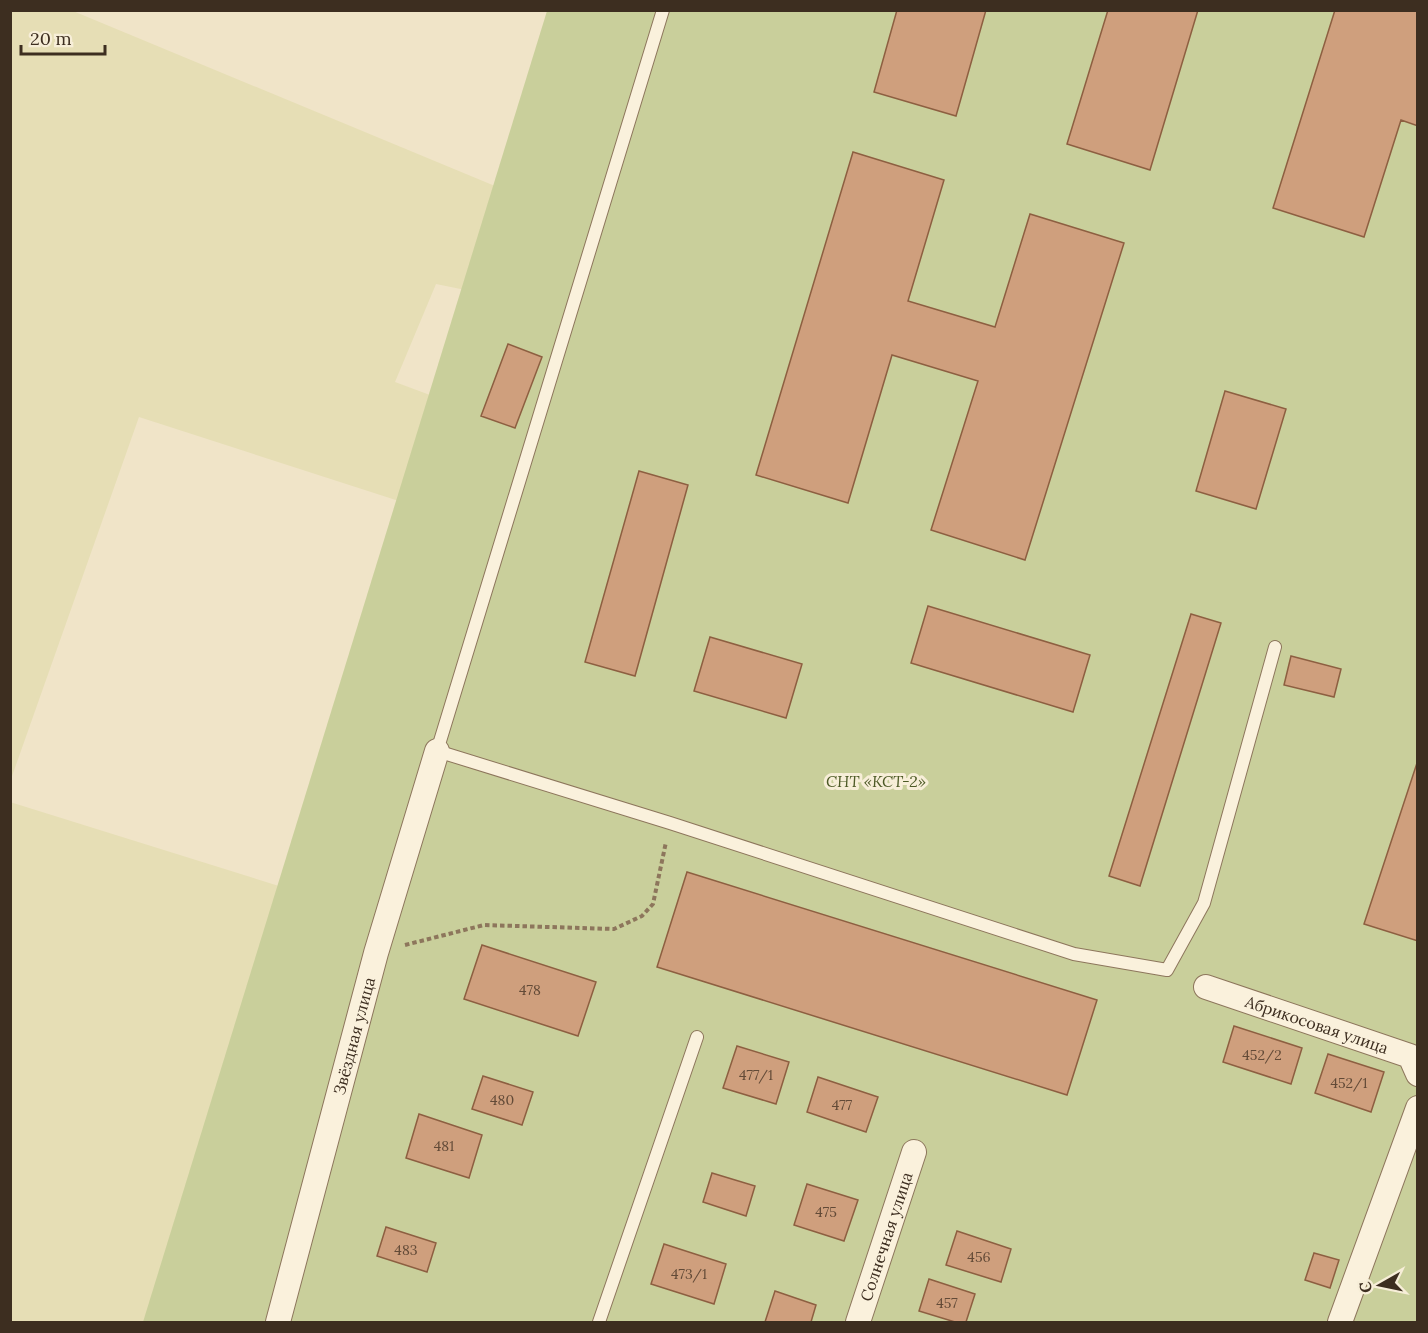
<svg xmlns="http://www.w3.org/2000/svg" width="1428" height="1333" font-family="Lora,serif">
  <rect width="100%" height="100%" fill="#f0e4c8"/>
  <path fill="#e6deb5" d="M 11,11 L 73,11 L 555,211 L 525,302 L 436,284 L 395,382 L 508,424 L 467,523 L 139,417 L 11,779 Z
    M 10,802 L 359,911 L 257,1322 L 11,1322 Z"/>
  <path fill="#c9cf9b" d="M 547,11 L 1417,11 L 1417,1322 L 143,1322 Z"/>
  <path fill="#cf9f7d" stroke="#8d5f41" stroke-width="1.5" d="M 897,10 L 986,10 L 956,116 L 874,92 Z
    M 1108,10 L 1198,10 L 1150,170 L 1067,144 Z
    M 1335,10 L 1418,10 L 1418,126 L 1401,120 L 1364,237 L 1273,208 Z
    M 853,152 L 944,180 L 908,301 L 995,327 L 1030,214 L 1124,243 L 1025,560 L 931,530 L 978,381 L 892,355 L 848,503 L 756,475 Z
    M 508,344 L 542,357 L 515,428 L 481,416 Z
    M 1225,391 L 1286,409 L 1256,509 L 1196,491 Z
    M 639,471 L 688,485 L 635,676 L 585,662 Z
    M 928,606 L 1090,655 L 1073,712 L 911,663 Z
    M 1191,614 L 1221,623 L 1140,886 L 1109,876 Z
    M 710,637 L 802,664 L 786,718 L 694,691 Z
    M 1291,656 L 1341,669 L 1334,697 L 1284,685 Z
    M 1418,760 L 1418,941 L 1364,924 Z
    M 687,872 L 1097,1000 L 1067,1095 L 657,967 Z
    M 482,945 L 596,982 L 578,1036 L 464,999 Z
    M 1234,1026 L 1302,1048 L 1291,1084 L 1223,1062 Z
    M 737,1046 L 789,1062 L 776,1104 L 723,1088 Z
    M 1328,1054 L 1384,1072 L 1371,1112 L 1315,1093 Z
    M 483,1076 L 533,1092 L 522,1125 L 472,1109 Z
    M 818,1077 L 878,1097 L 866,1132 L 807,1112 Z
    M 419,1114 L 482,1135 L 469,1178 L 406,1158 Z
    M 712,1173 L 755,1186 L 746,1216 L 703,1202 Z
    M 807,1184 L 858,1200 L 844,1241 L 794,1225 Z
    M 386,1227 L 436,1243 L 427,1272 L 377,1256 Z
    M 957,1231 L 1011,1249 L 1001,1282 L 946,1265 Z
    M 664,1244 L 726,1264 L 714,1304 L 651,1284 Z
    M 1314,1253 L 1339,1260 L 1330,1288 L 1305,1280 Z
    M 929,1279 L 975,1294 L 966,1322 L 955,1322 L 919,1311 Z
    M 775,1291 L 816,1305 L 811,1322 L 765,1322 Z"/>
  <g fill="none" stroke-linecap="round" stroke-linejoin="round">
    <defs>
      <path id="lane" d="M 663,10 L 437,751 L 670,823 L 1074,954 L 1167,970 L 1204,903 L 1275,647
        M 599,1322 L 697,1037"/>
      <g id="street">
        <path id="s1" d="M 1206,987 L 1410,1056 L 1418,1074"/>
        <path id="s2" d="M 278,1322 L 376,953 L 437,751"/>
        <path id="s3" d="M 858,1322 L 914,1152"/>
        <path d="M 1340,1322 L 1418,1108"/>
      </g>
    </defs>
    <use href="#lane" stroke="#8d765c" stroke-width="14"/>
    <use href="#street" stroke="#8d765c" stroke-width="26"/>
    <path stroke="#8d765c" stroke-width="4" stroke-dasharray="4.5 3" stroke-linecap="butt" d="M 405,945 L 484,925 L 614,929 L 642,916 L 653,904 L 666,842"/>
    <use href="#lane" stroke="#faf1dc" stroke-width="12"/>
    <use href="#street" stroke="#faf1dc" stroke-width="24"/>
  </g>
  <g text-anchor="middle" stroke-width="6" stroke-linejoin="round" paint-order="stroke">
    <g font-size="14" fill="#624a37">
      <text x="530" y="995">478</text>
      <text x="1262" y="1060">452/2</text>
      <text x="756" y="1080">477/1</text>
      <text x="1349" y="1088">452/1</text>
      <text x="502" y="1105">480</text>
      <text x="842" y="1110">477</text>
      <text x="444" y="1151">481</text>
      <text x="826" y="1217">475</text>
      <text x="406" y="1255">483</text>
      <text x="979" y="1262">456</text>
      <text x="689" y="1279">473/1</text>
      <text x="947" y="1308">457</text>
    </g>
    <g font-size="16" font-style="italic" fill="#4d5a26" stroke="#f7eed8">
      <text x="876" y="787">СНТ «КСТ-2»</text>
    </g>
    <g font-size="16" fill="#3d2e20" stroke="#f7eed8">
      <text dy="6" stroke="none"><textPath href="#s1" startOffset="117">Абрикосовая улица</textPath></text>
      <text dy="6" stroke="none"><textPath href="#s2" startOffset="296">Звёздная улица</textPath></text>
      <text dy="6" stroke="none"><textPath href="#s3" startOffset="90">Солнечная улица</textPath></text>
    </g>
  </g>
  <rect width="1428" height="1333" fill="none" stroke="#3d2e20" stroke-width="24"/>
  <g transform="translate(1380 1285) rotate(261)" stroke="#f7eed8" stroke-width="4.5" paint-order="stroke">
  <path d="M0-4.5L10 22L0 15L-10 22Z" fill="#3d2e20"/>
  <text y="-9" font-size="16" font-weight="bold" text-anchor="middle" fill="#3d2e20">С</text>
  </g>
  <path d="M21 45v9h84v-9" fill="none" stroke="#3d2e20" stroke-width="3"/>
  <text x="30" y="45" font-size="18" fill="#3d2e20" stroke="#f7eed8" stroke-width="4.5" paint-order="stroke">20 m</text>
</svg>
